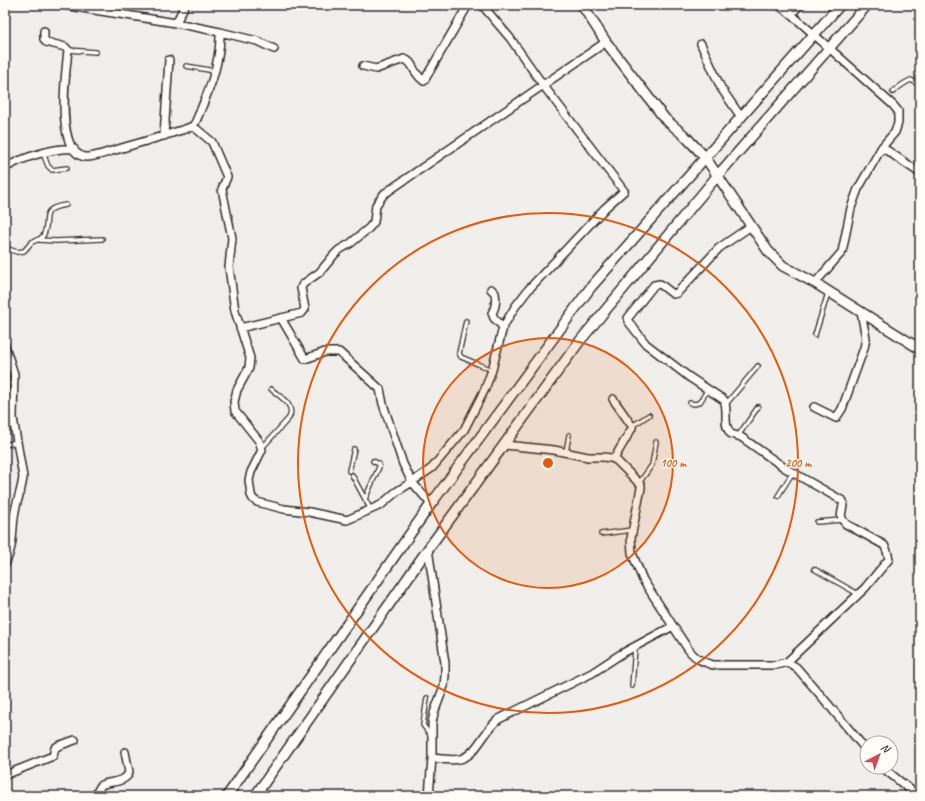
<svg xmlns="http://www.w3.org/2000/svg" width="925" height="801" font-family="Caveat,sans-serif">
  <rect width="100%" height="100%" fill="#f0efeb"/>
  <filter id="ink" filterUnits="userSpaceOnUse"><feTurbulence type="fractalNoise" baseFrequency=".025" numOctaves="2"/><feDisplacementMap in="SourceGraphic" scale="8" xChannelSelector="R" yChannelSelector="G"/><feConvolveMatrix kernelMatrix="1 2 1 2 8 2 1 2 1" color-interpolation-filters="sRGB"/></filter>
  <g filter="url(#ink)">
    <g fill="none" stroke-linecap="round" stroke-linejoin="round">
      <defs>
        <path id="service" d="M 68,50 L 96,52
          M 186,66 L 215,71
          M 893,92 C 899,87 903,83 911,80 L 920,85
          M 43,153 L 48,166 L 52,170 L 67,168
          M 39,240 L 56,241 L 102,239
          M 5,248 L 17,252 L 24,251 C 27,248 29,245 32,242 C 36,240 40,240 43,236 C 52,220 37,209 66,205
          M 466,321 L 459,353 L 461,357 L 492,370
          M 815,335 L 828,293
          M 690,403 L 695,404 L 700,402 L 708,389
          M 726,404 L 758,366
          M 632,426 L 649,415
          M 738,436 L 758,407
          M 5,445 L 17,442
          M 261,449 L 289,418 C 296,405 280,397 271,389
          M 566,452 L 569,435
          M 349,471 L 354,449
          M 352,475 L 371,510
          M 639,483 L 652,465 L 656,442
          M 778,496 L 793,472
          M 365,499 L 379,467 L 379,464 L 373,461
          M 817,522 L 842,520
          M 601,534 L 632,530
          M 814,569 L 858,594
          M 632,686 L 635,648
          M 427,698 L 423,725 L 431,736
          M 905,796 L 910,791"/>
        <path id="minor" d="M 778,5 L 791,14 L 893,105 L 898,111 L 898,123 L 895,132 L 882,147 L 858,189 L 851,208 L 842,252 L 815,283
          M 791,14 L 800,5
          M 176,23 L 185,5
          M 44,31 L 44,39 L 46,42 L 65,47 L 68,50 C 66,71 54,152 85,157 C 93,158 108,152 115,150 C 139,143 164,136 188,128 L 193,126 L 196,121 C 208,93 221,63 220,32 L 176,23 L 63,5
          M 220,32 L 257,41 L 274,49
          M 701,44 L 721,88 L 741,117
          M 363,66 L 376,69 L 404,59 C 412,61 412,68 417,74 C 419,77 421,79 424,81 L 468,5
          M 193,126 L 212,142 L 227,177 L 222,189 L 232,238 L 229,267 L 235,311 L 250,358 L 249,368 L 237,390 L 234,402 L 235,411 L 259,441 L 262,450 L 251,472 L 249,480 L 251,495 L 253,499 L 257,502 L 284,509 L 309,512 L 347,520 L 381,505 L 396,492 L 412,482 L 432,468 L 464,430 L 485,389 L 492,370 L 503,327 L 515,307 L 528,290 L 605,208 L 624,191 L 543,85 L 510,38 L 482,5
          M 164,136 L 169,60
          M 882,147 L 920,173
          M 5,168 C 21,158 55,147 74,149
          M 751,226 L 719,248 L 677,293 L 673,294 L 660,284 L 654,285 L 628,318 L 628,321 L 646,344 L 689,377 L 724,400 C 729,411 722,424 731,434 L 741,437 L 785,468 L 843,501 C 844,512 837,515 846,524 L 884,545 L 887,551 L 889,559 L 865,588 L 787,662
          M 491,289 L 495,293 C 496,299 496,307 492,313 L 494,318 L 503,327
          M 281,318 L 305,359 L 325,352 L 339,352 L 380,389 L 383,404 L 403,464 L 412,482 L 431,504
          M 240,328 L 302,313 L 305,309 L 301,288 L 303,284 L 320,272 L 334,255 L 339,250 L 351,243 L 369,228 L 374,222 L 376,205 L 384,194 L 606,42
          M 5,346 L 14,374 L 13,418 L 23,477 C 22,489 17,500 15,511 C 11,532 15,544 5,564
          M 613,399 L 632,426 L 632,428 L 614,459
          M 814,407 L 836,418 L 842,409 L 864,348 L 866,338 L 861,312
          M 505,445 L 554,450 L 588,457 L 603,457 L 611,458 L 616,460 L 641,485 L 641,488 L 631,538 L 632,553 L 643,580 L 688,649 C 696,659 701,661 713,665 L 776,665 L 787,662 L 796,667 L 823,698 L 867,751
          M 428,549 L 445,663 L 445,676 L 444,686 L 434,713 L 432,723 L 432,758 L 429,796
          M 432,758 C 441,759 452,761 460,759 C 477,755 484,730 499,719 L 592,673 L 621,654 L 673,626
          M 882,767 L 918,796
          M 5,775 L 53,756 L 55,748 L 58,746 L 75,740
          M 95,796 L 101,785 C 110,781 126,783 129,772 L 125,752"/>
        <path id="tertiary" d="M 582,5 L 606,42 L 665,119 L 685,136 L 705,157 L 768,251 L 783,266 L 815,283 L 920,349
          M 227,796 L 431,504 L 591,287 L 840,5
          M 255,796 L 428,549 L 579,342 L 718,175 L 867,5"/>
      </defs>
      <use href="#service" stroke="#2b2b2b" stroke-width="6"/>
      <use href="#minor" stroke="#2b2b2b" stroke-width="10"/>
      <use href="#tertiary" stroke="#2b2b2b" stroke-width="12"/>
      <use href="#service" stroke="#fdfcf7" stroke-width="3.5"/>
      <use href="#minor" stroke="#fdfcf7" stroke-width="7"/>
      <use href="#tertiary" stroke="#fdfcf7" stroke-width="9"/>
    </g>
  </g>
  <circle cx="548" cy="463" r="125" fill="#e8590c" fill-opacity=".12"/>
  <g fill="none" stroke="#e8590c" stroke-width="2">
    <circle cx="548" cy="463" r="125"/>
    <circle cx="548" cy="463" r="250"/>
  </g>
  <circle cx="548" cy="463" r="6" fill="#e8590c" stroke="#fdfcf7" stroke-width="2"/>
  <g font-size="12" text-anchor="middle" font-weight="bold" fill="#e8590c" stroke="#fdfcf7" stroke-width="3" stroke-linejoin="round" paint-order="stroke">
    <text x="673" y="467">100 m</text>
    <text x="798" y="467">200 m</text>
  </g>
  <rect width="925" height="801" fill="none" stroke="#fdfcf7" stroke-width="20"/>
  <rect x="10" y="10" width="905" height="781" fill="none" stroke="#2b2b2b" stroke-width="1.5" filter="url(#ink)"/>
  <g transform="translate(879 755) rotate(41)"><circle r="19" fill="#fdfcf7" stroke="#a9a8a5"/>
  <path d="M0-3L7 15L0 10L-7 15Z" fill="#d1495b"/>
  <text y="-6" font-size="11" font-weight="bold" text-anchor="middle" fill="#2b2b2b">N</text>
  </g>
</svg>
